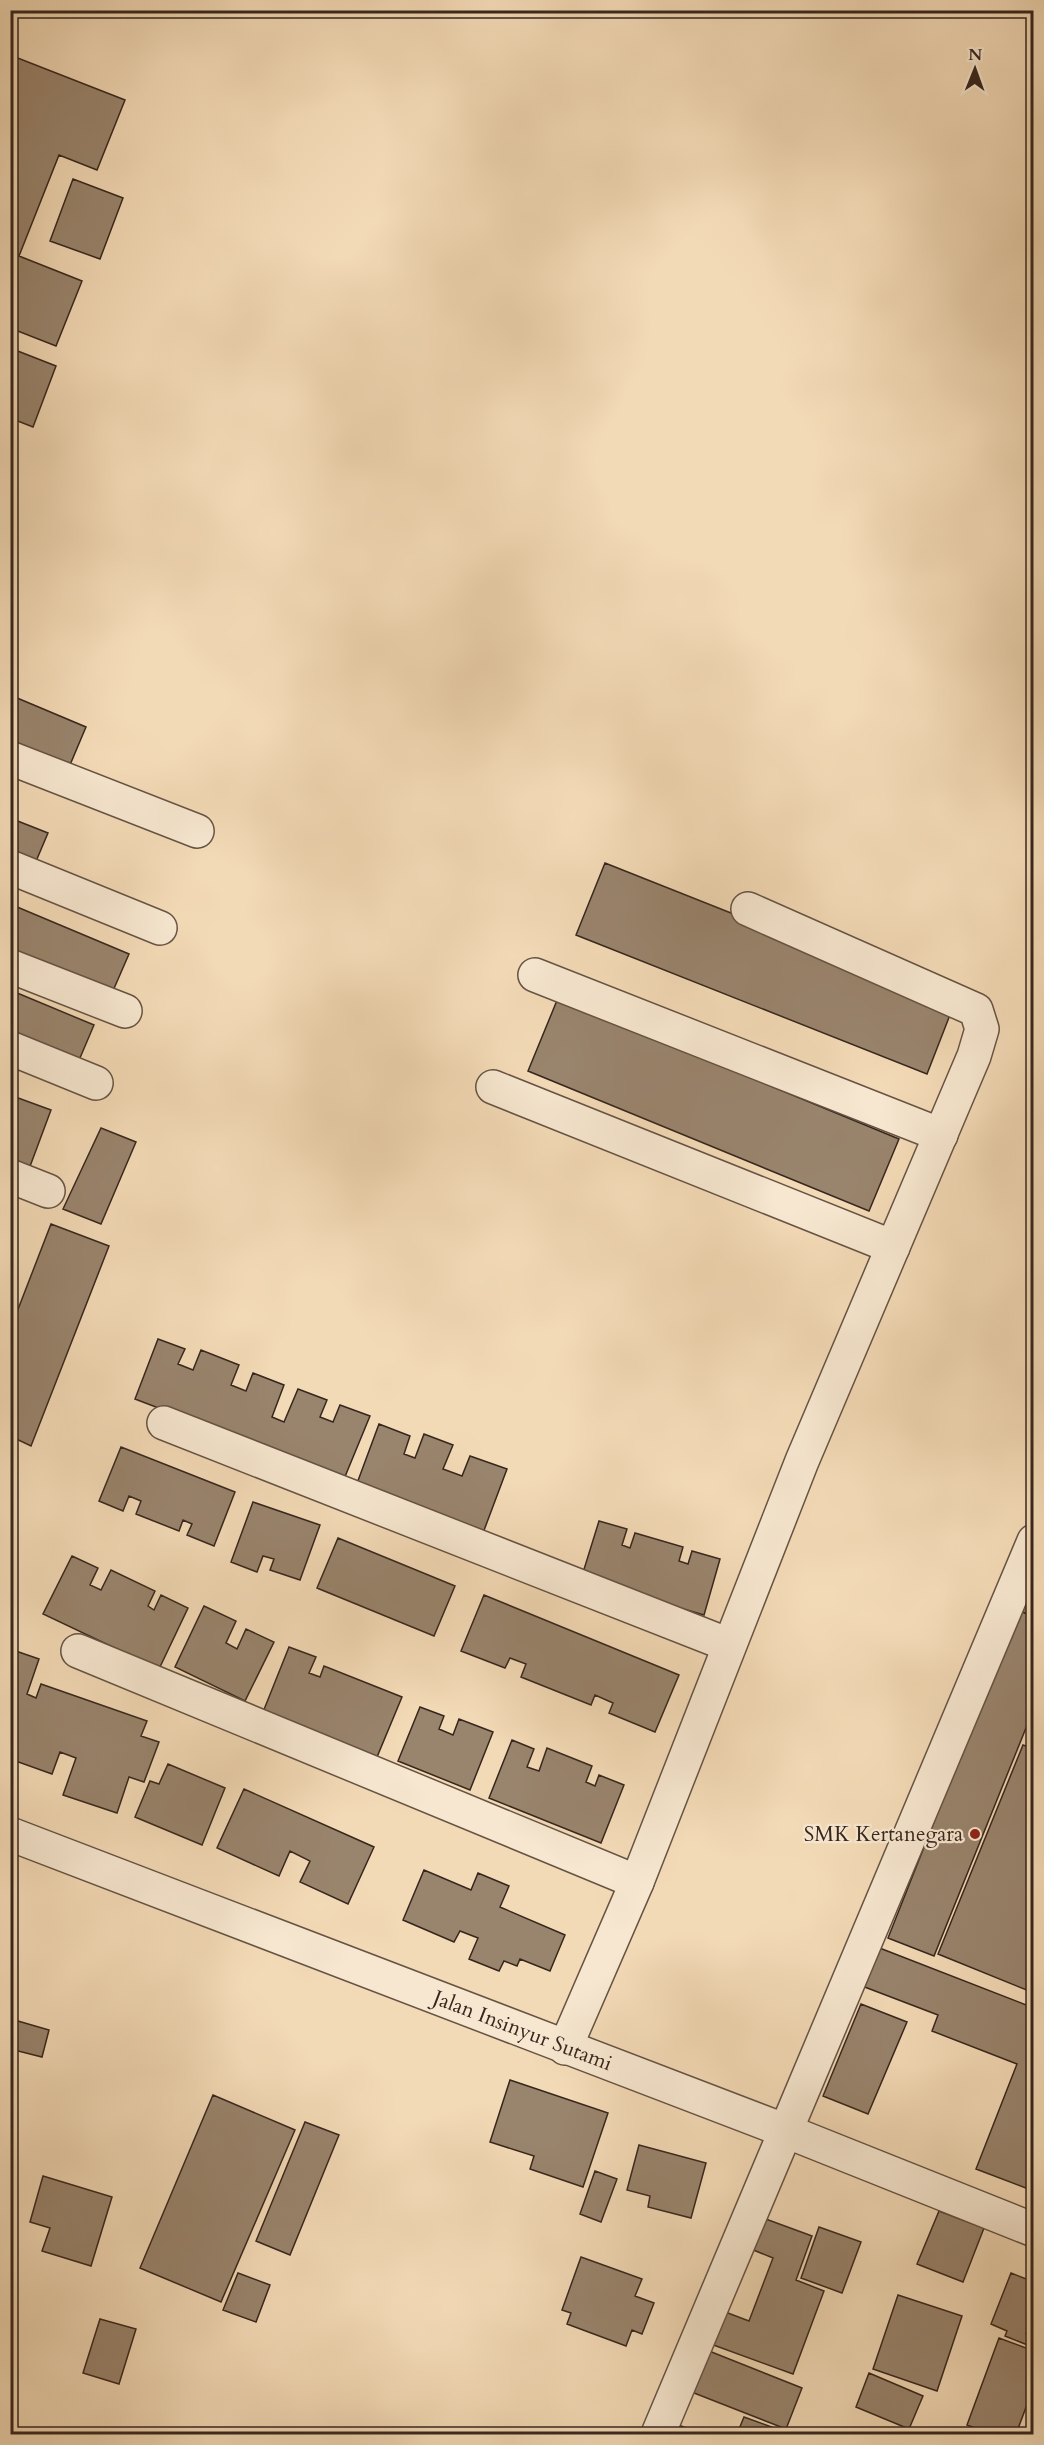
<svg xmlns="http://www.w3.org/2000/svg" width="1044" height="2445" font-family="Cardo,serif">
  <rect width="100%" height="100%" fill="#f3dab6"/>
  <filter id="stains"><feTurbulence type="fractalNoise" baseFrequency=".00333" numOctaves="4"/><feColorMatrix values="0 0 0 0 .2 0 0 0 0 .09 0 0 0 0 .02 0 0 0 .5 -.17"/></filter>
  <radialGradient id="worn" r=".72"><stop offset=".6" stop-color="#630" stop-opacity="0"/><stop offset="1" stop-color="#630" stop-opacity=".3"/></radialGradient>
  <path fill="#99846d" stroke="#37261e" stroke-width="1.5" d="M 10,55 L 125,100 L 97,170 L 59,155 L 19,256 L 82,281 L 56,346 L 10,328 Z
    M 73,179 L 123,198 L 100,259 L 50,241 Z
    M 10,348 L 56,366 L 33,427 L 10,418 Z
    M 10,695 L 86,727 L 67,772 L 10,748 Z
    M 10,818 L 48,833 L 34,866 L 10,856 Z
    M 605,863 L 955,1002 L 927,1074 L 576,935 Z
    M 10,904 L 129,954 L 109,1000 L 10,958 Z
    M 10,990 L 94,1025 L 74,1072 L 10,1045 Z
    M 558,998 L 899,1139 L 869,1211 L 528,1071 Z
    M 10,1095 L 51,1110 L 29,1169 L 10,1162 Z
    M 101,1128 L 136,1142 L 101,1224 L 63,1209 Z
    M 51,1224 L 109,1246 L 31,1446 L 10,1436 L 10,1330 Z
    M 158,1339 L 185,1349 L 178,1364 L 193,1370 L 201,1350 L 239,1365 L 231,1385 L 246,1391 L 253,1373 L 284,1385 L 272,1417 L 284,1422 L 298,1389 L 327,1400 L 320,1417 L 333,1422 L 340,1405 L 370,1416 L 344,1479 L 135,1399 Z
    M 379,1424 L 410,1436 L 404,1454 L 415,1458 L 424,1434 L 453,1445 L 443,1469 L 462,1476 L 470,1456 L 507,1469 L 483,1533 L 356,1486 Z
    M 121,1447 L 235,1492 L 214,1546 L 187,1535 L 192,1524 L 183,1520 L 179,1531 L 136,1514 L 141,1501 L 129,1496 L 123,1511 L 99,1501 Z
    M 253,1502 L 320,1525 L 300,1580 L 270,1570 L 274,1559 L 263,1556 L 257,1572 L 231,1562 Z
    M 599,1521 L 627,1529 L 622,1545 L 630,1548 L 635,1533 L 683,1547 L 679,1561 L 688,1564 L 692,1551 L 720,1559 L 704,1615 L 581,1579 Z
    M 338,1538 L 455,1586 L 434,1636 L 317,1588 Z
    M 72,1556 L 98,1568 L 90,1585 L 101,1590 L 111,1570 L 155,1591 L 148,1606 L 154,1610 L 161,1595 L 188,1608 L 159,1669 L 43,1614 Z
    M 1034,1572 L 1034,1617 L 1018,1610 Z
    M 484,1595 L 679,1675 L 655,1732 L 609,1713 L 613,1703 L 595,1695 L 591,1705 L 521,1677 L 526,1664 L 510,1658 L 505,1668 L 461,1651 Z
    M 204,1606 L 236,1621 L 226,1643 L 237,1649 L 246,1629 L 274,1642 L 245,1701 L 175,1667 Z
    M 1018,1610 L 1034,1617 L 1034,1708 L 934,1956 L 888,1938 Z
    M 289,1647 L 316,1657 L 309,1673 L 320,1677 L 324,1666 L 402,1697 L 377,1757 L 263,1712 Z
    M 10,1649 L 39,1659 L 27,1694 L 36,1698 L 41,1684 L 147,1721 L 141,1736 L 159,1742 L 144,1782 L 129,1777 L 117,1813 L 63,1795 L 76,1758 L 60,1752 L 52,1774 L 10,1759 L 10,1716 L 16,1700 L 10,1698 Z
    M 420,1707 L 444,1716 L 439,1729 L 453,1735 L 459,1719 L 493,1732 L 470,1790 L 398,1761 Z
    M 512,1740 L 534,1749 L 527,1767 L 539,1771 L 547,1748 L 592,1766 L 586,1782 L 595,1786 L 599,1775 L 624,1785 L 601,1843 L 489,1798 Z
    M 1023,1745 L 1034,1749 L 1034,1993 L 938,1954 Z
    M 168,1764 L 225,1788 L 202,1845 L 135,1817 L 150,1781 L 159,1784 Z
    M 244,1789 L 374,1847 L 348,1904 L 300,1882 L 310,1861 L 290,1851 L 279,1876 L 217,1848 Z
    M 424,1870 L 471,1890 L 478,1873 L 509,1886 L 500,1907 L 565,1935 L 550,1971 L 520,1959 L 517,1966 L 504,1961 L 499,1971 L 469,1959 L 478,1938 L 460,1931 L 454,1942 L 403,1920 Z
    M 877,1947 L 1034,2008 L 1034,2182 L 1031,2190 L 976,2169 L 1017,2064 L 932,2031 L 938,2015 L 862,1986 Z
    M 861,2004 L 907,2022 L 868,2114 L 823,2096 Z
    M 11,2019 L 49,2030 L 42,2057 L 10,2049 Z
    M 510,2080 L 608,2113 L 583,2187 L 530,2169 L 534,2156 L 490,2142 Z
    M 213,2095 L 295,2130 L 221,2302 L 140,2268 Z
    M 305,2122 L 339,2135 L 290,2255 L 256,2241 Z
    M 639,2145 L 706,2163 L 691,2218 L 648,2207 L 650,2196 L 627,2190 Z
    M 595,2171 L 617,2179 L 601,2222 L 580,2214 Z
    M 43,2176 L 112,2197 L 91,2266 L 42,2251 L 50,2228 L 30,2222 Z
    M 939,2211 L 984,2228 L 963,2282 L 917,2264 Z
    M 763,2218 L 812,2236 L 796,2280 L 824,2291 L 793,2374 L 708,2343 L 720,2310 L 749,2321 L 773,2258 L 751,2249 Z
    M 819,2227 L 861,2242 L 842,2293 L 801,2278 Z
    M 581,2257 L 642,2279 L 635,2296 L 654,2303 L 642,2334 L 632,2330 L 626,2346 L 567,2324 L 571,2313 L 562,2310 Z
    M 238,2273 L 270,2285 L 256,2322 L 223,2310 Z
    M 1011,2273 L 1034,2282 L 1034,2315 L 1026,2334 L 1034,2337 L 1030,2346 L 1005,2336 L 1007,2331 L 991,2324 Z
    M 898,2295 L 962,2316 L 937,2391 L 873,2369 Z
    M 100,2319 L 136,2329 L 119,2384 L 83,2373 Z
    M 999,2338 L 1034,2351 L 1034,2386 L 1016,2434 L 991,2434 L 967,2425 Z
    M 699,2347 L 802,2388 L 786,2429 L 689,2391 L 676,2424 L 694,2431 L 692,2434 L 664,2434 Z
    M 869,2373 L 923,2396 L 909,2429 L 856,2407 Z
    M 744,2417 L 777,2429 L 775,2434 L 737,2434 Z"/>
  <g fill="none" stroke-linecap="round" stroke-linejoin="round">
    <defs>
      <g id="minor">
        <path d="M 10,758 L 197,831"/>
        <path d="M 10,867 L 160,928"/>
        <path d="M 10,966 L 125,1011"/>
        <path d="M 535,975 L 941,1135"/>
        <path d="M 10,1048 L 96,1083"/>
        <path d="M 493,1087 L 893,1247"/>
        <path d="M 10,1176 L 48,1191"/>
        <path d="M 164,1423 L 729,1645"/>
        <path d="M 78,1651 L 637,1882"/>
        <path id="s1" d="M 10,1834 L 786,2131 L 1034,2230"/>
        <path d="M 565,2048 L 637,1882 L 802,1461 L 974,1056 L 982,1029 L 976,1010 L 748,909"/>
        <path d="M 658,2434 L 1034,1541"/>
      </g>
    </defs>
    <use href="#minor" stroke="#665344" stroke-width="36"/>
    <use href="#minor" stroke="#f7e7d0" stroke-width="33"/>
  </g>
  <circle fill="#8f2418" stroke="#f7e7d0" stroke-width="2" cx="975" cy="1834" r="6"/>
  <g text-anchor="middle" stroke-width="4.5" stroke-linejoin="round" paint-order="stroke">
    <g font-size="21" fill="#37261e" stroke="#f7e7d0" text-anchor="end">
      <text x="963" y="1841">SMK Kertanegara</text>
    </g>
    <g font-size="21" fill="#37261e" stroke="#f7e7d0">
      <text dy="7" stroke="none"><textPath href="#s1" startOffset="549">Jalan Insinyur Sutami</textPath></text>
    </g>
  </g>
  <rect width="1044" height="2445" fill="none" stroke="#f3dab6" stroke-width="36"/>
  <rect x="12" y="12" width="1020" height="2421" fill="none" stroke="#37261e" stroke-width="3"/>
  <rect x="18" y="18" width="1008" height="2409" fill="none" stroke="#37261e" stroke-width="1.5"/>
  <g transform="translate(975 69) rotate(1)" stroke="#f7e7d0" stroke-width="4.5" paint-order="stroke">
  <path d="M0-4.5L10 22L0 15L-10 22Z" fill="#37261e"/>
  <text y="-9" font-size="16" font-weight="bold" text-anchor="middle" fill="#37261e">N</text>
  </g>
  <rect width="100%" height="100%" filter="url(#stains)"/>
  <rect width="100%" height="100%" fill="url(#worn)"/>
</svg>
